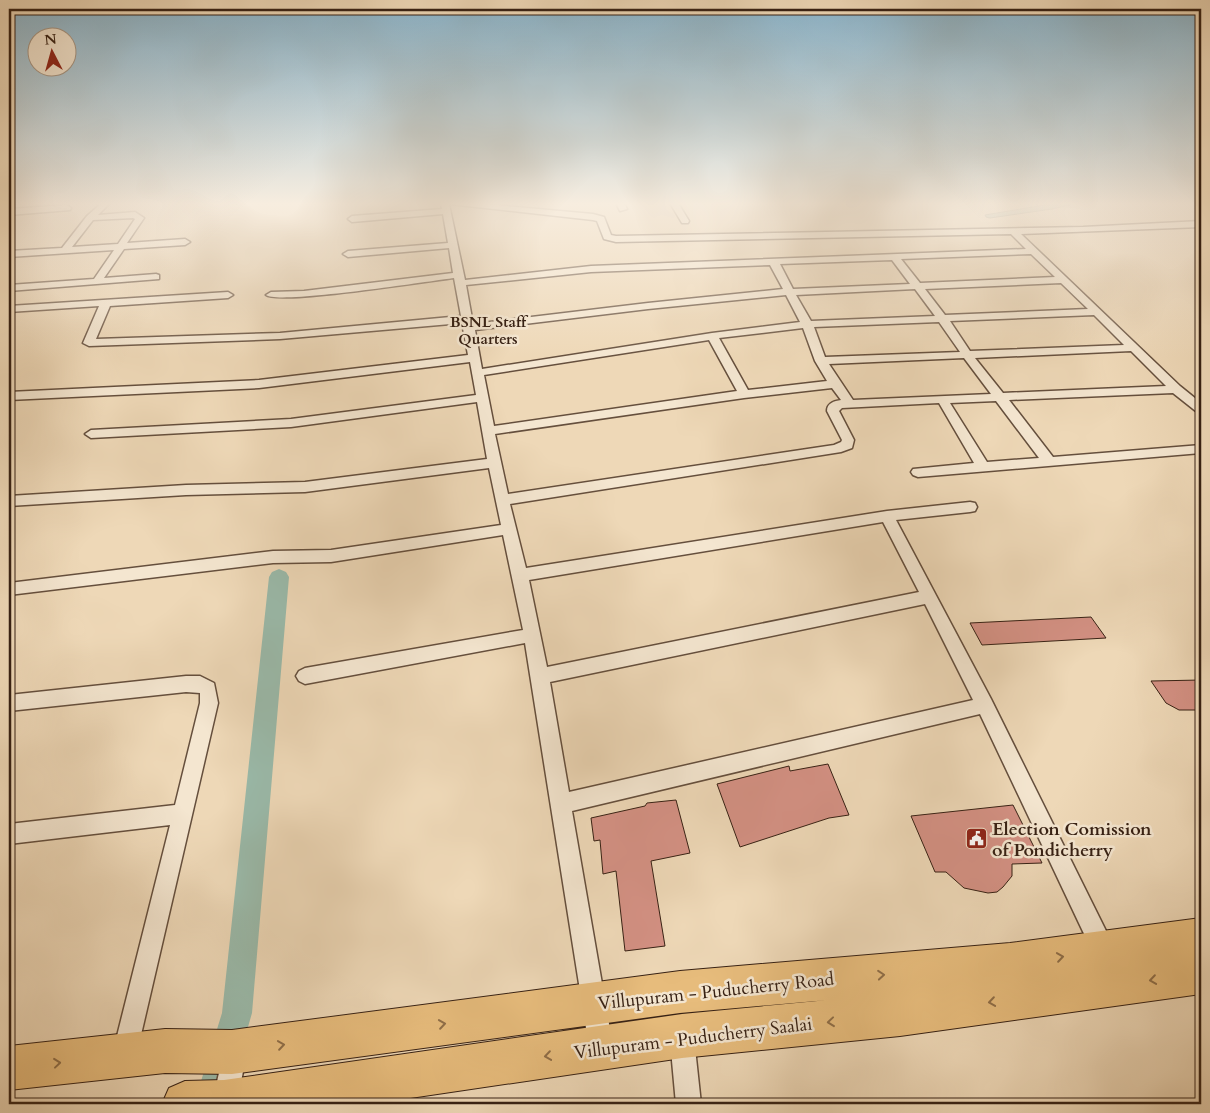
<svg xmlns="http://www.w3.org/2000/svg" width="1210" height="1113" font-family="Cardo,serif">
  <rect width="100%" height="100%" fill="#eed8b7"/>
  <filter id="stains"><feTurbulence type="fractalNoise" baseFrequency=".004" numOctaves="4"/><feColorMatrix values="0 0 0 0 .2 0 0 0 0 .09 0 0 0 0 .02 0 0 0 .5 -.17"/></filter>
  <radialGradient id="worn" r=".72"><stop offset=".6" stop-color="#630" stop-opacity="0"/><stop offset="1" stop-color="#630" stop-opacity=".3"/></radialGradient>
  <path fill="#9abaaa" stroke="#727d6e" d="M 1056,203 L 1078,203 L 1052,209 L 990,218 L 986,217 L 985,215 Z"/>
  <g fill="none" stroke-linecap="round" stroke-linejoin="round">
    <path fill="#9abaaa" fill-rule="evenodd" d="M 279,569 L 286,572 L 289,577 L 252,1013 L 226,1104 L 194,1104 L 222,1013 L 269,577 L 272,572 Z"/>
  </g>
  <path fill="#d49184" stroke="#372114" d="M 1091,617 L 1106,638 L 982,645 L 970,623 Z
    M 1201,680 L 1201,710 L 1179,710 L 1166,703 L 1151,681 Z
    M 828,764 L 849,815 L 829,818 L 740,847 L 717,784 L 789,766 L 790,771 Z
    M 676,800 L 690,853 L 651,861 L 665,946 L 625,951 L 616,871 L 603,874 L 600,840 L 594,841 L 591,818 L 645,806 L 647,803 Z
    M 1013,805 L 1042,863 L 1012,864 L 1012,876 L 1003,887 L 997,892 L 988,893 L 964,888 L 946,872 L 935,872 L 911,816 Z"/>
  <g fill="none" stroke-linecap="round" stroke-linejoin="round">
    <defs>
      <path id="street" d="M 102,203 L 110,203 L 98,215 L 135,212 L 144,218 L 127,243 L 185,239 L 190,242 L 185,245 L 124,249 L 104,278 L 156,274 L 159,275 L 159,279 L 9,291 L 9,285 L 94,279 L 114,250 L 9,257 L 9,251 L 62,248 L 87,216 ZM 133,218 L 135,219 L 118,244 L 72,247 L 93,220 Z
        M 441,203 L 474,203 L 593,214 L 604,217 L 611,235 L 616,236 L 1083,227 L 1201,221 L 1201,227 L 1021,234 L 1180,386 L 1201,403 L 1201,413 L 1197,412 L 1173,393 L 1009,400 L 1053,457 L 1201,445 L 1201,453 L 918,477 L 913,475 L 911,472 L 913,469 L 974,463 L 939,403 L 842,408 L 839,411 L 854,440 L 852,448 L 841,452 L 510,504 L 526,568 L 887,511 L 970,502 L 975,503 L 977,507 L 975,511 L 970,512 L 896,520 L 991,699 L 1111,941 L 1114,949 L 1111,957 L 1103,960 L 1095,957 L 980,714 L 572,811 L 613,1047 L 609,1055 L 601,1059 L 593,1055 L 589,1047 L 525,643 L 305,684 L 299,681 L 296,676 L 299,671 L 305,668 L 523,630 L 503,535 L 331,562 L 273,563 L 9,595 L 9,583 L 273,551 L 331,550 L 501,525 L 489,468 L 305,492 L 186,495 L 9,506 L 9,496 L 186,485 L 305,482 L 487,459 L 477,402 L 291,427 L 91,438 L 85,434 L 91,430 L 291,419 L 476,395 L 470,362 L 259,388 L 9,400 L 9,392 L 259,380 L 468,355 L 462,323 L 280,339 L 89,346 L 83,343 L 99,306 L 9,312 L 9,306 L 228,292 L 233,295 L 228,298 L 110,306 L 96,339 L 280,333 L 461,316 L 454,278 C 430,281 277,305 266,295 L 271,292 L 304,291 L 453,273 L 449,248 L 348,257 L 343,254 L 348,251 L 448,243 L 443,214 L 352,222 L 348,219 L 352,216 L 442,209 ZM 449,204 L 593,220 L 597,221 L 604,239 L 616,242 L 1011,234 L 1026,249 L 591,266 L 465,280 ZM 1031,254 L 1055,277 L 920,283 L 901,259 ZM 892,260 L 910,284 L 793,289 L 780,264 ZM 770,265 L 783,289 L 648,303 L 473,324 L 466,285 L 591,272 ZM 1061,283 L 1088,309 L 945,315 L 925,289 ZM 915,289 L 935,316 L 811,321 L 796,295 ZM 786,295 L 800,322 L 712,333 L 482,369 L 475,330 L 648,309 ZM 1094,315 L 1124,345 L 970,351 L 950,321 ZM 939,322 L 960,352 L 825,357 L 814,327 ZM 803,328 L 815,361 L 827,381 L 748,390 L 719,338 ZM 709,340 L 737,391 L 494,426 L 484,375 ZM 1131,351 L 1166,386 L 1003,393 L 975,358 ZM 964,358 L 991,394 L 853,400 L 829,364 ZM 832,388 L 841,400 C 834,401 827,403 827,411 L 842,440 L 841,442 L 834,445 L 508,494 L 495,434 L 744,398 ZM 996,401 L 1039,458 L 987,462 L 950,403 ZM 883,522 L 919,592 L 547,667 L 529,580 ZM 925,604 L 973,700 L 569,792 L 550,682 Z
        M 616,203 L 624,203 L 627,209 L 620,211 Z
        M 670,203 L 678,203 L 689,221 L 688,223 L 682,223 Z
        M 67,205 L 71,208 L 70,210 L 9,215 L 9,209 Z
        M 186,676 L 200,676 L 214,683 L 218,703 L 137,1052 L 134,1061 L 125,1064 L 116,1061 L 113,1052 L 170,825 L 9,844 L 9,824 L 175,805 L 200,703 L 200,693 L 186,692 L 9,711 L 9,695 Z
        M 682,1027 L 690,1031 L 694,1039 L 701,1104 L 676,1104 L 670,1039 L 674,1031 Z
        M 234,1043 L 243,1046 L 246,1055 L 237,1104 L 212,1104 L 225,1046 Z"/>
      <path id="highway" d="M 1201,918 L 1201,994 L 900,1036 L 682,1058 L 370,1104 L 162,1104 L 169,1088 L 185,1081 L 224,1080 L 682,1014 L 828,1000 L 680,1013 L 232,1074 L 165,1073 L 9,1090 L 9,1046 L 165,1029 L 232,1030 L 680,971 L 1010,943 Z"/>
    </defs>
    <use href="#street" stroke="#654f3d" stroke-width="3"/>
    <use href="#highway" stroke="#372114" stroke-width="2"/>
    <use href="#street" fill="#f4e6d0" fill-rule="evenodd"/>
    <use href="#highway" fill="#e7bc7c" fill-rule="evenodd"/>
  </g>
  <defs><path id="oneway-chevron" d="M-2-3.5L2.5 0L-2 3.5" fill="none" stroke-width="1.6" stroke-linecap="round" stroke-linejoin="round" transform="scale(1.25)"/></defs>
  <g stroke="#8f6e48">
    <use href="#oneway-chevron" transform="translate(1060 957) rotate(-8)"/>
    <use href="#oneway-chevron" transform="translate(881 975) rotate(-5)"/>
    <use href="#oneway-chevron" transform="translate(1153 980) rotate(172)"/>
    <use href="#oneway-chevron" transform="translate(992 1002) rotate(172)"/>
    <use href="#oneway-chevron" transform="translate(831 1022) rotate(174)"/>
    <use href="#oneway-chevron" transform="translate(442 1024) rotate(-8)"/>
    <use href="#oneway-chevron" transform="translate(281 1045) rotate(-8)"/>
    <use href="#oneway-chevron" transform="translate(548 1056) rotate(172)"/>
    <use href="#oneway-chevron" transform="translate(57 1063) rotate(-6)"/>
  </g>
  <linearGradient id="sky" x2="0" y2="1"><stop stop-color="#89b6cf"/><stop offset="0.57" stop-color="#f7eddf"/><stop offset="1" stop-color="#f7eddf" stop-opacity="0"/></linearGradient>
  <rect width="1210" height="358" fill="url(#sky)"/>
  <defs>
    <symbol id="civic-square" viewBox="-11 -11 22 22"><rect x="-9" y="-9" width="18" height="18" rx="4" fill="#8f2418" stroke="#f4e6d0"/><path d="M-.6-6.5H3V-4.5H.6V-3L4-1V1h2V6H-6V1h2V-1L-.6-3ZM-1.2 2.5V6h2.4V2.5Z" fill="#fff"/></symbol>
  </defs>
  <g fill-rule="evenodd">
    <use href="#civic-square" x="964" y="826" width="25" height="25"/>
  </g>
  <g text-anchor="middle" stroke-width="5" stroke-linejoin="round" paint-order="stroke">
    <g font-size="15" font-weight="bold" fill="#372114" stroke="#f4e6d0">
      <text x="488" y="327">BSNL Staff<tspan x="488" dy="17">Quarters</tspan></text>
    </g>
    <g font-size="18" font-weight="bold" fill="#372114" stroke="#f4e6d0" text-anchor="start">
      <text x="992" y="835">Election Comission<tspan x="992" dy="21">of Pondicherry</tspan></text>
    </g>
    <g font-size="18" fill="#372114" stroke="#f4e6d0">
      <text transform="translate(716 991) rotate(-6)" y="6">Villupuram - Puducherry Road</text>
      <text transform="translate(693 1038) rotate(-7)" y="6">Villupuram - Puducherry Saalai</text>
    </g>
  </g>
  <rect width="1210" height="1113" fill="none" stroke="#eed8b7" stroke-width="30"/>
  <rect x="10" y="10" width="1190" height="1093" fill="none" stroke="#372114" stroke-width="2.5"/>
  <rect x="15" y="15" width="1180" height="1083" fill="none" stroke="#372114"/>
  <g transform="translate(52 52) rotate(354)"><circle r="24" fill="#f4e6d0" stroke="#a89785"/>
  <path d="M0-4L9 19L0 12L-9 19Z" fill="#8f2418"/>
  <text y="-8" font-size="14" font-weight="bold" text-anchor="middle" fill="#372114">N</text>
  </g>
  <rect width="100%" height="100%" filter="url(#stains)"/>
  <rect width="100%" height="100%" fill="url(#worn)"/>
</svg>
